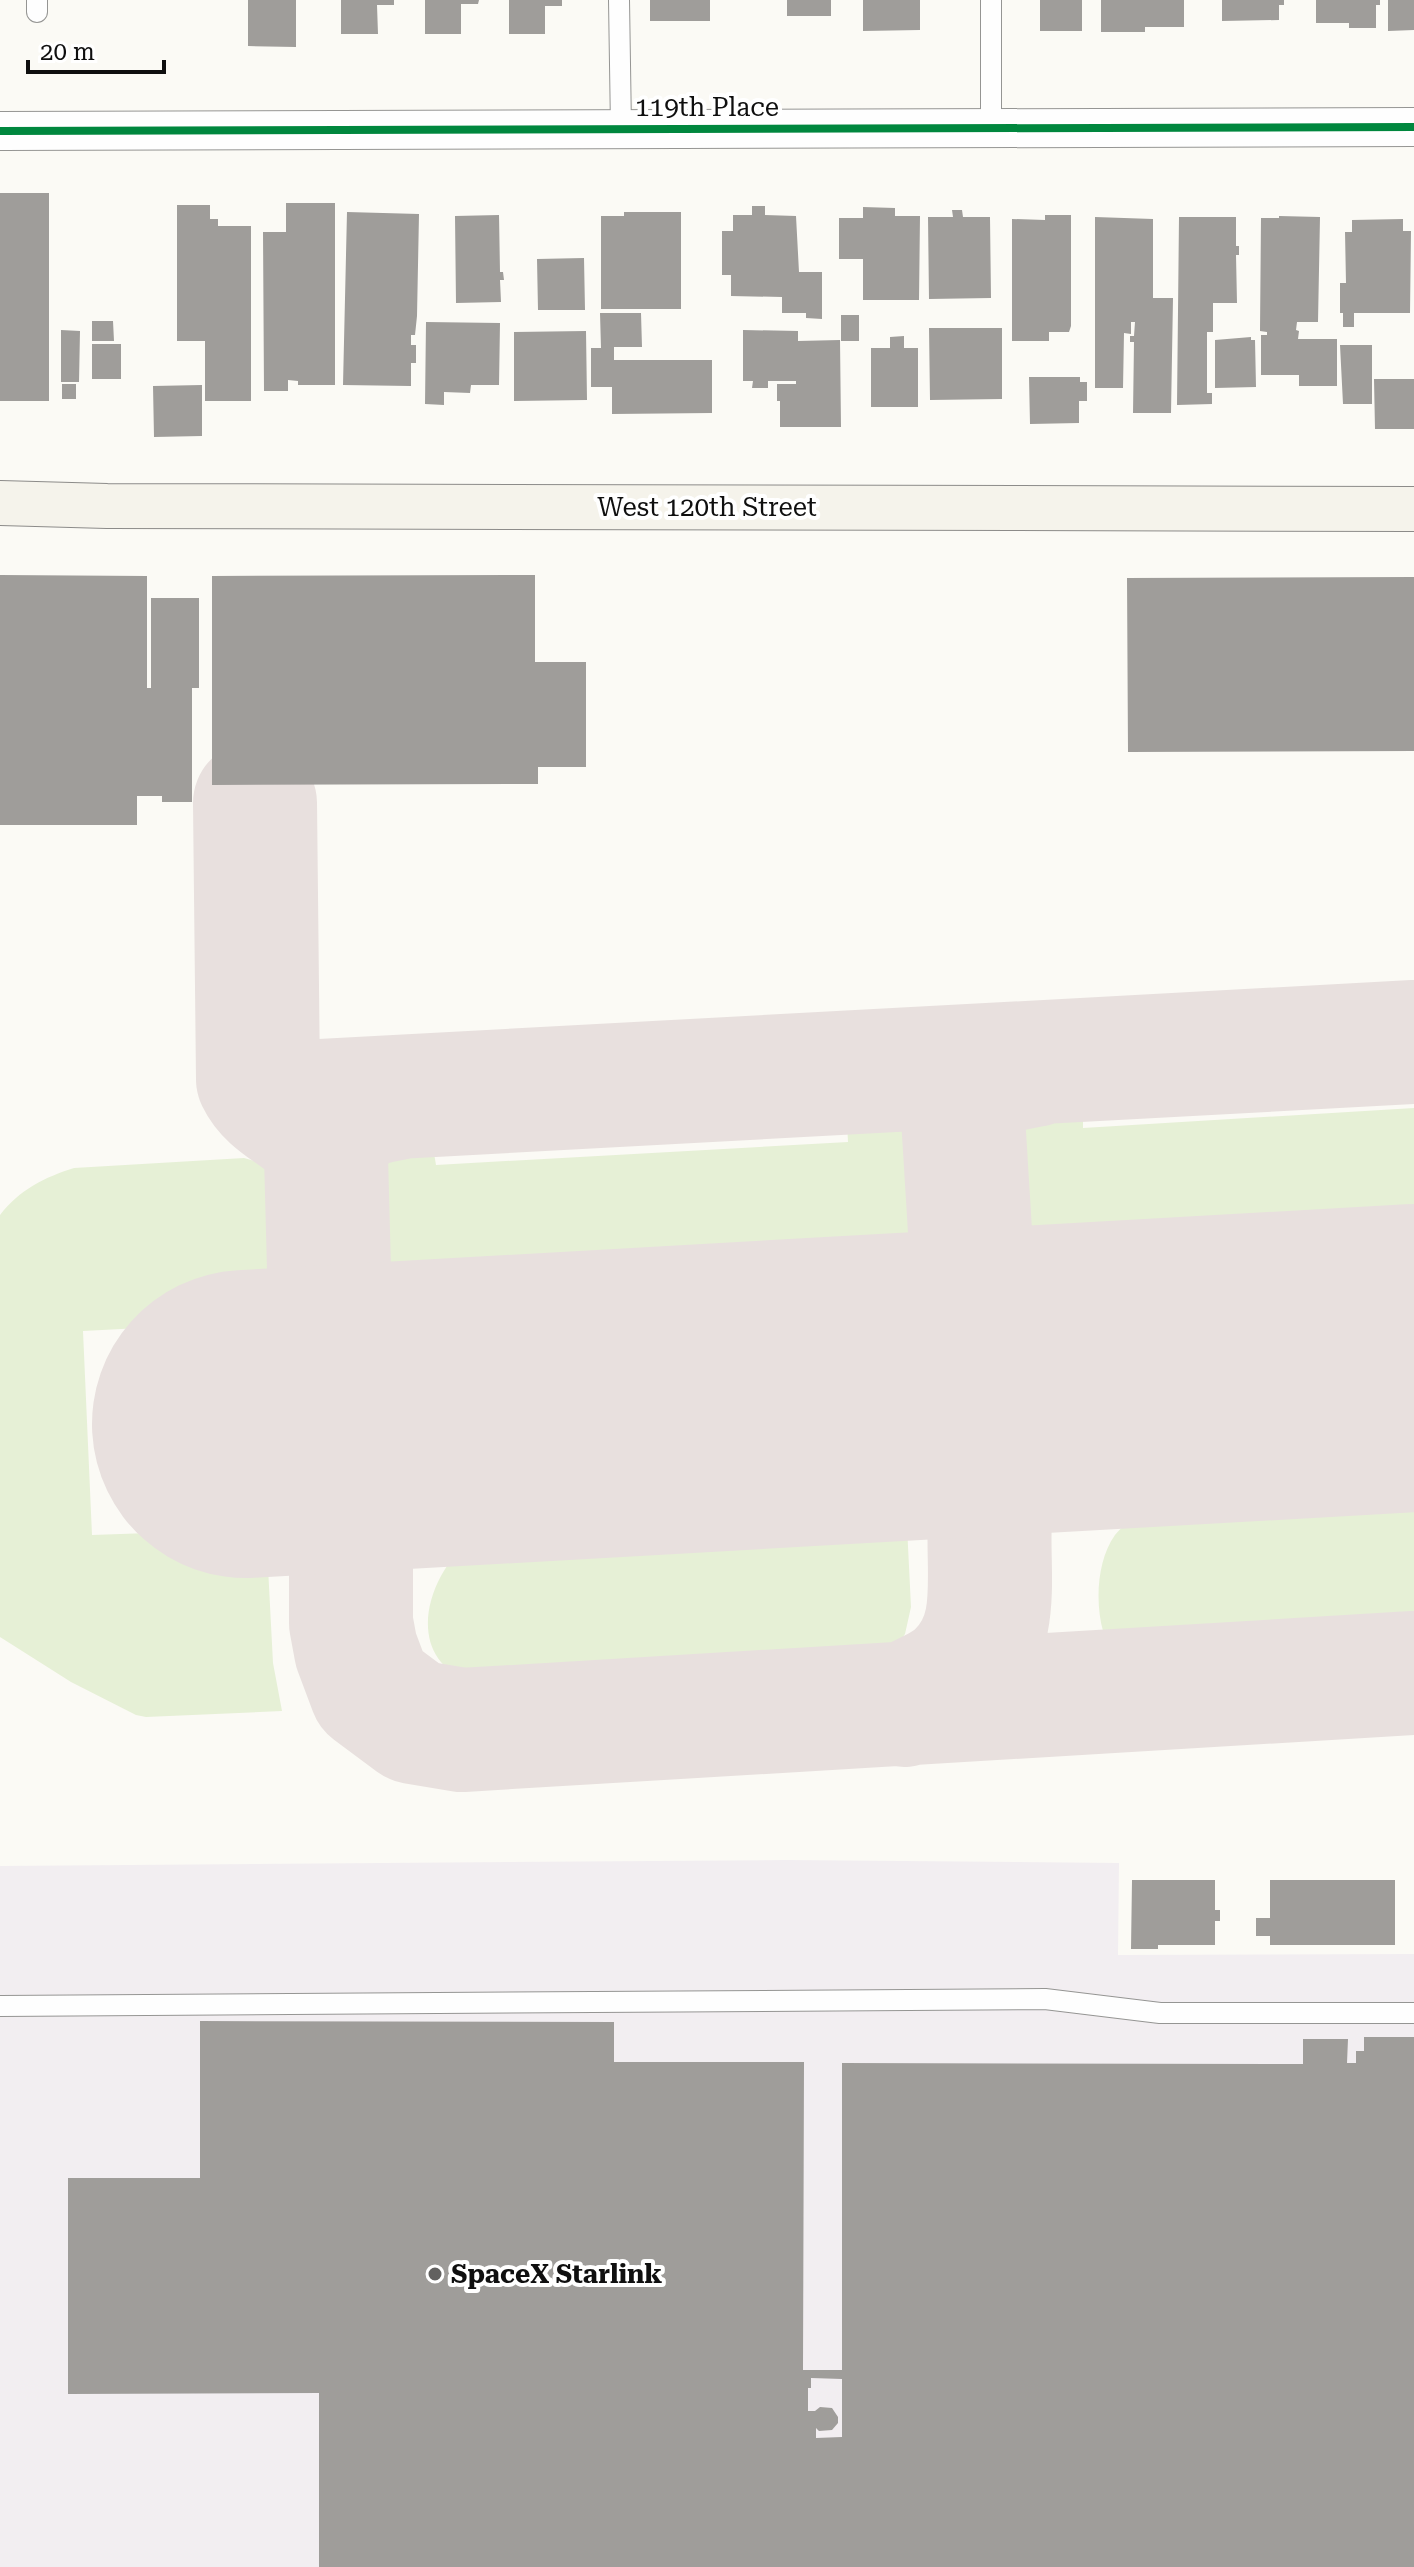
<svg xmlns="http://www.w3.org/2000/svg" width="1414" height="2567" font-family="'Roboto Serif',serif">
  <rect width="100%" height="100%" fill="#fbfaf5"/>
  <path fill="#f2eef1" d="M 786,1860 L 1119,1863 L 1118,1955 L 1414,1954 L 1414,2567 L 0,2567 L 0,1866 Z"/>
  <path fill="#e6f0d6" d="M 1414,1108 L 1414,1228 L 1065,1248 L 1064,1278 C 1014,1275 1013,1235 1011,1195 C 1011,1182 1009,1169 1010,1157 C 1014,1122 1053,1110 1083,1113 L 1083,1128 Z
    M 885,1122 C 927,1137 924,1166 927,1204 C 929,1245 929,1277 880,1284 L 878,1260 L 420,1285 L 420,1314 L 401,1315 L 391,1310 L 373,1291 L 365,1274 L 361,1198 L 370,1172 L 392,1152 L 433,1147 L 436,1165 L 848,1142 L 847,1123 Z
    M 244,1158 C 265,1163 280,1172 289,1193 C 291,1237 307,1301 258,1322 L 83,1331 L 92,1535 L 266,1529 L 273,1663 L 282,1711 L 146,1717 L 136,1715 L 71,1682 L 0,1637 L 0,1215 C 19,1190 45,1177 74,1168 Z
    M 1414,1489 L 1414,1629 L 1128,1645 L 1115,1642 L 1103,1631 C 1095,1602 1097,1560 1115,1535 C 1129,1517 1155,1510 1175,1503 Z
    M 867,1496 L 879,1498 L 893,1506 L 907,1526 L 911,1607 L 905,1634 L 896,1647 L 873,1658 L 473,1683 C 401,1658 426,1575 473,1537 C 493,1522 513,1516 536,1512 L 538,1543 L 856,1522 L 856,1498 Z"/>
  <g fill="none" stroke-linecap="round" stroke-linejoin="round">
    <path stroke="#e8e0de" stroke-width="124" d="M 255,803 L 258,1079 C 271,1106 302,1113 319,1137
      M 258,1079 L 280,1097 L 303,1102 L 1414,1042
      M 402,1097 C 358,1105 338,1110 326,1156 L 330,1307 C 336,1334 346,1367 368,1384 C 398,1406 464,1406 501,1410 L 443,1429 L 404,1452 L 371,1490 L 351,1539 L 351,1623 L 356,1650 L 371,1690 L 414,1722 L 462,1730 L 1414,1673
      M 904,1705 C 921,1696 943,1688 957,1675 C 1019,1619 967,1527 1005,1460 C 1009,1453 1016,1447 1021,1441 C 1048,1407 1075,1393 1114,1375 L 1058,1367 L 1014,1347 L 983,1314 L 973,1280 L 963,1117 C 973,1076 996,1072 1034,1065"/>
    <path stroke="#e8e0de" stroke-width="308" d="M 246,1424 L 1414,1358"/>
  </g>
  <path fill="#9f9d9a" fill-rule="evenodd" d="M 248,0 L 296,0 L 296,47 L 248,46 Z
    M 341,0 L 394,0 L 394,5 L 377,5 L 378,34 L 341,34 Z
    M 425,0 L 479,0 L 478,4 L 461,4 L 461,34 L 425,34 Z
    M 509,0 L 562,0 L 562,6 L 545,6 L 545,34 L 509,34 Z
    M 650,0 L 710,0 L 710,21 L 650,21 Z
    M 787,0 L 831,0 L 831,16 L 787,16 Z
    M 863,0 L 920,0 L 920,30 L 863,31 Z
    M 1040,0 L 1082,0 L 1082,31 L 1040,31 Z
    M 1101,0 L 1184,0 L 1184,27 L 1145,27 L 1145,32 L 1101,32 Z
    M 1222,0 L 1284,0 L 1284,5 L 1279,5 L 1279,20 L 1222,21 Z
    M 1316,0 L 1380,0 L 1380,5 L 1376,5 L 1376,28 L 1349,28 L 1349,23 L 1316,23 Z
    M 1388,0 L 1414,0 L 1414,30 L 1388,31 Z
    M 0,193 L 49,193 L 49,401 L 0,401 Z
    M 286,203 L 335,203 L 335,385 L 298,385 L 298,381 L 288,380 L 288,391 L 264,391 L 263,232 L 286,232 Z
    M 177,205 L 210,205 L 210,219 L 218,219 L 218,226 L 251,226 L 251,401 L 205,401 L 205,341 L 177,341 Z
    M 752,206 L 765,206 L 765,215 L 796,216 L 799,272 L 822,272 L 822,319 L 806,318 L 806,313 L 782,313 L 782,297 L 731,296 L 731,275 L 722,275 L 722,231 L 733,231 L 733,215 L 752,215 Z
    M 863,207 L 895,208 L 895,216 L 920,216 L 919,300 L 863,300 L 863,259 L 839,259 L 839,218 L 863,218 Z
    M 952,210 L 962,210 L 963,217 L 990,217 L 991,298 L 929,299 L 928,217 L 953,217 Z
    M 347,212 L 419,214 L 417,316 L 415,335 L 411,335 L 411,345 L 416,345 L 416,363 L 411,363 L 411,386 L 343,385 Z
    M 624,212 L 681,212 L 681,309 L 601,309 L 601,216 L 624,216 Z
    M 499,215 L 500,272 L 503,272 L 504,280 L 500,280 L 501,302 L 456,303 L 455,216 Z
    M 1045,215 L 1071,215 L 1071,326 L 1069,332 L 1049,332 L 1049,341 L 1012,341 L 1012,219 L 1045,220 Z
    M 1279,216 L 1320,217 L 1318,322 L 1297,322 L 1296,330 L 1299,331 L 1298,339 L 1337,339 L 1337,386 L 1299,386 L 1299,375 L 1261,375 L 1261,335 L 1267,335 L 1267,332 L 1260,331 L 1261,218 L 1279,218 Z
    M 1095,217 L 1153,219 L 1153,298 L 1173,298 L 1171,413 L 1133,413 L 1134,342 L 1130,342 L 1130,336 L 1134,336 L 1135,322 L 1131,322 L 1131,334 L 1124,333 L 1123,388 L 1095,388 Z
    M 1179,217 L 1236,217 L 1236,246 L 1239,246 L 1239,255 L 1236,255 L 1237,303 L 1213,303 L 1213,332 L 1207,332 L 1207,393 L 1212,393 L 1212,404 L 1177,405 Z
    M 1403,219 L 1403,231 L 1411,231 L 1410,313 L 1354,313 L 1354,327 L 1343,327 L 1343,313 L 1340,313 L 1340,283 L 1346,283 L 1345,232 L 1352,232 L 1352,220 Z
    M 584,258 L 585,310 L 538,310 L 537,259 Z
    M 600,313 L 641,313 L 642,347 L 614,347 L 614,360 L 712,360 L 712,413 L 612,414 L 612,387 L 591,387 L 591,348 L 601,348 Z
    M 841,315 L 859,315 L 859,341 L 841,341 Z
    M 92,321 L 113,321 L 114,341 L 92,341 Z
    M 426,322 L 500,323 L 499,385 L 471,385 L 470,393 L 444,392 L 444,405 L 425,404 Z
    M 929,328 L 1002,328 L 1002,399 L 930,400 Z
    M 61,330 L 80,331 L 79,382 L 61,382 Z
    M 743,330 L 798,331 L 798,341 L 840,340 L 841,427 L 780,427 L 780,401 L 777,401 L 777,384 L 796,384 L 796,381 L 768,381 L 768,388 L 752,388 L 753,381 L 743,381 Z
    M 586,331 L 587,400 L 514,401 L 514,332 Z
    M 904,336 L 904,348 L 918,348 L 918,407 L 871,407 L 871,348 L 890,348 L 890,337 Z
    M 1251,337 L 1251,340 L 1255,340 L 1256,387 L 1215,388 L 1215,340 Z
    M 92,344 L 121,344 L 121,379 L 92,379 Z
    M 1340,345 L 1372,345 L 1372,404 L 1343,404 Z
    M 1029,377 L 1080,377 L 1080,382 L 1087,382 L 1087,401 L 1079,401 L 1079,423 L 1030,424 Z
    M 1374,379 L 1414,379 L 1414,429 L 1375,429 Z
    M 62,384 L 76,384 L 76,399 L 62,399 Z
    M 202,385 L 202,436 L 154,437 L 153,386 Z
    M 0,575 L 147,576 L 147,688 L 151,688 L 151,598 L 199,598 L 199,688 L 192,688 L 192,802 L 162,802 L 162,796 L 137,796 L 137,825 L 0,825 Z
    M 535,575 L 535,662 L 586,662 L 586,767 L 538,767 L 538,784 L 212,785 L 212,576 Z
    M 1414,577 L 1414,751 L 1128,752 L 1127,578 Z
    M 1132,1880 L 1215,1880 L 1215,1910 L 1220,1910 L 1220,1921 L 1215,1921 L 1215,1945 L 1158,1945 L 1158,1949 L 1131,1949 Z
    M 1270,1880 L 1395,1880 L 1395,1945 L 1270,1945 L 1270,1936 L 1256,1936 L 1256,1918 L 1270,1918 Z
    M 200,2021 L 614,2022 L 614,2062 L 804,2062 L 803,2370 L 842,2370 L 842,2063 L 1303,2064 L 1303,2039 L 1348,2039 L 1347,2063 L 1356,2063 L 1356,2051 L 1364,2051 L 1364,2037 L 1414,2037 L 1414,2567 L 319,2567 L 319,2393 L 68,2394 L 68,2178 L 200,2178 ZM 811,2378 L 842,2379 L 842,2437 L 816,2438 L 816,2428 L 819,2431 L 832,2430 L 838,2423 L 838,2417 L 832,2408 L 820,2407 L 815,2411 L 808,2411 L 808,2388 L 811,2388 Z"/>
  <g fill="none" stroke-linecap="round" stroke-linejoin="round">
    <defs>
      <path id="service" d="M 619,0 L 621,128
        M 37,12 L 37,0
        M 991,127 L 991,0
        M 0,2006 L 1045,1999 L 1160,2013 L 1414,2013"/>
      <path id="minor" d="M 0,131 L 1414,127"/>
      <path id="secondary" d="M 0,503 L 107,506 L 1414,509"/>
    </defs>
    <use href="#service" stroke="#959593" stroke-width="22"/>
    <use href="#minor" stroke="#959593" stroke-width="40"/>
    <use href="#secondary" stroke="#8c8b89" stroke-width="46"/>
    <use href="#service" stroke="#fefefe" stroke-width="20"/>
    <use href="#minor" stroke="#fefefe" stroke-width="38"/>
    <use href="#secondary" stroke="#f5f3eb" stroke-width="44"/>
    <defs>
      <path id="cycleway" d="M 0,131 L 1414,127"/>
    </defs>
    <use href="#cycleway" stroke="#fff" stroke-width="13"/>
    <use href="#cycleway" stroke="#00873e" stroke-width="8"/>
  </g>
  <circle fill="#626160" stroke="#fff" stroke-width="3" cx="435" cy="2274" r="8"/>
  <g text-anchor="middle" stroke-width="8" stroke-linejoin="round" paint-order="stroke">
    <g font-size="26" fill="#0f0f0f" stroke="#fff">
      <text x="707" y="116">119th Place</text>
      <text x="707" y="516">West 120th Street</text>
    </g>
    <g font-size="26" font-weight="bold" fill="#0f0f0f" stroke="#fff" text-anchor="start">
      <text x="451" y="2283">SpaceX Starlink</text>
    </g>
  </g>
  <path d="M28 60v12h136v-12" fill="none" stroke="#0f0f0f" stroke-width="4"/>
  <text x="40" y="60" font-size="24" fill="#0f0f0f" stroke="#ffffff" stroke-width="6" paint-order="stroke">20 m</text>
</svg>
